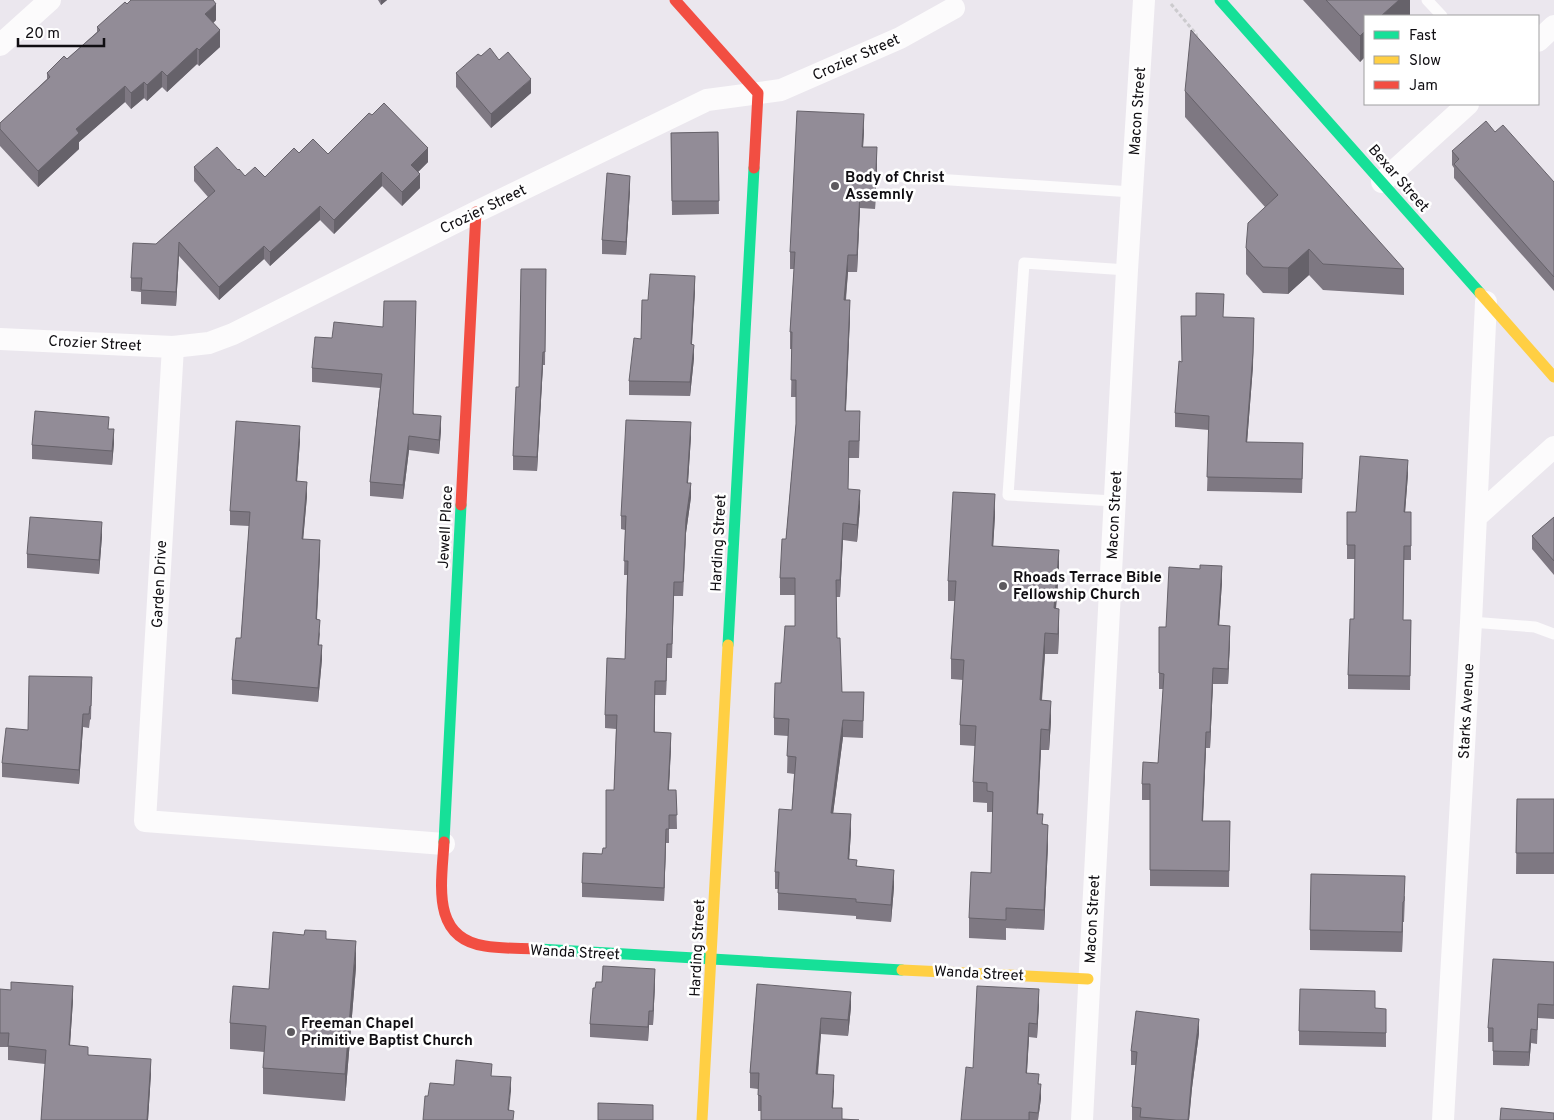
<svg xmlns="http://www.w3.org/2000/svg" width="1554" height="1120" font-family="Overpass,sans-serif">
  <rect width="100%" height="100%" fill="#ebe7ee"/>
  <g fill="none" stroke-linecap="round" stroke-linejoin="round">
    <path stroke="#cccbce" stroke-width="3" stroke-dasharray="4 2.5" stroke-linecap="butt" d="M 1171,4 L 1196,34 L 1197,39"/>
    <path stroke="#fcfbfc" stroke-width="11" d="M 1427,0 L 1442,16
      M 891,176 L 1132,192
      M 1114,501 L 1008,495 L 1024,263 L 1127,270
      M 1471,622 L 1535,627 L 1554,634"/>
    <path stroke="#fcfbfc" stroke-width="22" d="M 1538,41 L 1554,26
      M 0,45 L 50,0
      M 1382,182 L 1468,104
      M 0,339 L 173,347 L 209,343 L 233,334 L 476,212 L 707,100 L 781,90 L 900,38 L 954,8
      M 173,347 L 145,821 L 444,844
      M 1476,517 L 1554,447
      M 1082,1120 L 1127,270 L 1144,0
      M 1443,1120 L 1471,622 L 1486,302"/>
    <path stroke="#16e098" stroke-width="11" d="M 1220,0 L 1480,293
      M 728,645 L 754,168
      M 444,842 L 461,505
      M 539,949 L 902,970"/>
    <path stroke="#ffcf43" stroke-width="11" d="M 1480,293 L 1554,377
      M 902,970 L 1088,979
      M 702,1120 L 728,645"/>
    <path stroke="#f24e42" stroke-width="11" d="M 675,0 L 758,93 L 754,168
      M 461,505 L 476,212
      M 444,842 C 442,882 430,938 485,946 C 503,949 521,948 539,949"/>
  </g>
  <path fill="#7e7882" d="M 378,0 L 387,0 L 381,5 Z
    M 1303,0 L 1410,0 L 1360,62 Z
    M 127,4 L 216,20 L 213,23 L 220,47 L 199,66 L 197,64 L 167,92 L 162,87 L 147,101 L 144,98 L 131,109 L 125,102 L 79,142 L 79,149 L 38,187 L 0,146 L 0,123 L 47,79 L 47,73 L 67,59 L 97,32 L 97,27 Z
    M 481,56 L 499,60 L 531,93 L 491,128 L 456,87 L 456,73 Z
    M 1185,91 L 1404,269 L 1404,295 L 1323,290 L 1309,275 L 1288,294 L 1263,293 L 1246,274 L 1246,248 L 1265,207 L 1185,117 Z
    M 864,131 L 863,147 L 877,164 L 875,209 L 860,208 L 857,272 L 848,272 L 846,300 L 850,317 L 846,411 L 860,429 L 859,458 L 849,458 L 848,489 L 860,507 L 857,542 L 843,540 L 840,597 L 836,597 L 837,638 L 842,692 L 864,692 L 863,738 L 843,737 L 833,813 L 851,832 L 849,859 L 857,866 L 894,887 L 891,922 L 856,919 L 856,916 L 778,910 L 778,889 L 775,889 L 775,872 L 792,810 L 794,774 L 787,773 L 788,736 L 774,735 L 774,718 L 781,683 L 795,626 L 795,595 L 780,595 L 780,578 L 786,539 L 796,424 L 796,397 L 791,397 L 792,349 L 790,349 L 790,332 L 794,269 L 790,269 L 790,252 Z
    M 718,132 L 719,214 L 672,215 L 671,133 Z
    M 1495,132 L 1554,182 L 1554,291 L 1454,178 L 1454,168 L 1452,165 L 1452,151 Z
    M 299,153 L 428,162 L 418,172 L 420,188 L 402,206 L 382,186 L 334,234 L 320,220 L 270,266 L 264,259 L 219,300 L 179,256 L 176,306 L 141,304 L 141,292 L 131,291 L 131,278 L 156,244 L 208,197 L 194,181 L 194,167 L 238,170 L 245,176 L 265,177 Z
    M 630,190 L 626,255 L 602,254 L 602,240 Z
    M 546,269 L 545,365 L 543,365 L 537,471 L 513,470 L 513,456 L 519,387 Z
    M 695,290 L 692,344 L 694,358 L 690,396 L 629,395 L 629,381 L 641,339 L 648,300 Z
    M 1223,317 L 1253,366 L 1247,442 L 1303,457 L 1302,493 L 1207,491 L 1209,430 L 1175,427 L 1175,413 L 1182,362 Z
    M 383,327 L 414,414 L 441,430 L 439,454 L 409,450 L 403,499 L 370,496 L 370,482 L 380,388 L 312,382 L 312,368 L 332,338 Z
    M 109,429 L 114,443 L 112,465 L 32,459 L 32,445 Z
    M 691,436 L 688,483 L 691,497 L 686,533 L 683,596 L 674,596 L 672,658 L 667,658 L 666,695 L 655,695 L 655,732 L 671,747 L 669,790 L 676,790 L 677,829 L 669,829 L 669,843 L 666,843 L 664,901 L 582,897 L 582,883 L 606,848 L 614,790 L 616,729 L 605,728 L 605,715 L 625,659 L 627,575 L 624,575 L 625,530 L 621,529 L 621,516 Z
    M 300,440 L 297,481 L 307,496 L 303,539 L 320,554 L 317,619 L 320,634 L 319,645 L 322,659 L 318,702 L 232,694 L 232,680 L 241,638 L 249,526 L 230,525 L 230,511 Z
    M 1408,474 L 1405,512 L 1411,512 L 1411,560 L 1404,560 L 1403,620 L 1411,620 L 1410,690 L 1348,689 L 1348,675 L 1354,619 L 1355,559 L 1347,559 L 1347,512 L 1356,512 Z
    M 995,515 L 993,546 L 1059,571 L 1056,609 L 1059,629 L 1058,654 L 1045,654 L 1042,700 L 1051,721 L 1049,750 L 1041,750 L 1038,814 L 1043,824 L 1048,845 L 1044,930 L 1006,928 L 1006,940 L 969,938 L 969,918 L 991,873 L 993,812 L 987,812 L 987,803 L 973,802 L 973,782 L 975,746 L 960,745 L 960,725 L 963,680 L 951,679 L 951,659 L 955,601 L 948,601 L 948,581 Z
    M 1554,517 L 1554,575 L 1532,549 L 1532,536 Z
    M 102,536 L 99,574 L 27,568 L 27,554 Z
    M 1222,582 L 1219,625 L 1230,641 L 1228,684 L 1213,684 L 1210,748 L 1206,748 L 1203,821 L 1230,821 L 1229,887 L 1150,886 L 1150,800 L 1142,800 L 1142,784 L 1158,763 L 1163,689 L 1159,689 L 1159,627 L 1166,627 Z
    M 92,677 L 91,719 L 90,720 L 89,728 L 83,727 L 79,784 L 2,777 L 2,763 L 28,730 Z
    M 1517,799 L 1554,799 L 1554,874 L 1516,874 Z
    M 1405,896 L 1404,922 L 1403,922 L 1402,952 L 1310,950 L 1310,930 Z
    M 326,939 L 356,967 L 345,1101 L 263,1094 L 263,1068 L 264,1052 L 230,1049 L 230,1023 Z
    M 1554,962 L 1554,1019 L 1538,1018 L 1537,1044 L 1531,1043 L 1529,1066 L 1493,1065 L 1493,1042 L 1488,1042 L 1488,1028 Z
    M 655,983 L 653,1025 L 649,1025 L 648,1041 L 590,1037 L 590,1024 Z
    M 757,984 L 851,1007 L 848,1036 L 821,1034 L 818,1074 L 834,1091 L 761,1111 L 758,1111 L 758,1089 L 750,1088 L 750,1073 Z
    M 0,989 L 11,990 L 73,1000 L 70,1045 L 88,1055 L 151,1073 L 148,1120 L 41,1120 L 45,1064 L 8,1060 L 8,1047 L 0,1047 Z
    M 1039,1003 L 1037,1038 L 1029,1037 L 1027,1073 L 1039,1084 L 1041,1098 L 1038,1120 L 961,1120 Z
    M 1375,1008 L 1386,1022 L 1386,1047 L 1299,1045 L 1299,1031 Z
    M 1199,1033 L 1192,1088 L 1189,1120 L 1132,1120 L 1132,1107 L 1136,1065 L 1131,1065 L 1131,1051 Z"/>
  <path fill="#66626a" d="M 381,0 L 387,0 L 381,5 Z
    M 1399,0 L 1410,0 L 1410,16 L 1381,16 Z
    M 216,4 L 216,20 L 205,31 L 205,14 Z
    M 220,30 L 220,47 L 199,66 L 199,50 Z
    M 1365,31 L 1365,57 L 1360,62 L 1360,36 Z
    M 197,48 L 197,64 L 167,92 L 167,76 Z
    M 162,71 L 162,87 L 147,101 L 147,85 Z
    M 531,79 L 531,93 L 491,128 L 491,114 Z
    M 144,82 L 144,98 L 131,109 L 131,93 Z
    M 125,86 L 125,102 L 79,142 L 79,149 L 38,187 L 38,171 L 76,129 Z
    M 864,114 L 864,131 L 862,164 L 862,147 Z
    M 877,147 L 877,164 L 875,209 L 875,192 Z
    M 428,148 L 428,162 L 411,179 L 411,165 Z
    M 382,172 L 382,186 L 334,234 L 334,220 Z
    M 420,174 L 420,188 L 402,206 L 402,192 Z
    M 630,176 L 630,190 L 626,255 L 626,242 Z
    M 860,191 L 860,208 L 857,272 L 857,255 Z
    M 320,206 L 320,220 L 270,266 L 270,252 Z
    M 179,242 L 179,256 L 176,306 L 176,292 Z
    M 264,246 L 264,259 L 219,300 L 219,287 Z
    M 1309,249 L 1309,275 L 1288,294 L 1288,268 Z
    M 848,255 L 848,272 L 844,317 L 844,300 Z
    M 695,276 L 695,290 L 691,358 L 691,344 Z
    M 850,300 L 850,317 L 845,428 L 845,411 Z
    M 1254,318 L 1253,366 L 1246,456 L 1246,442 Z
    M 694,345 L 694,358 L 690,396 L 690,382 Z
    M 543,352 L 543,365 L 537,471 L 537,457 Z
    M 441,416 L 441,430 L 439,454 L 439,440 Z
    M 691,422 L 691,436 L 687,497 L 687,483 Z
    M 300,426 L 300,440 L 296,495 L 296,481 Z
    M 114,429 L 114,443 L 112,465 L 112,451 Z
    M 409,436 L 409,450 L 403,499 L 403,485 Z
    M 1408,460 L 1408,474 L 1404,526 L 1404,512 Z
    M 307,482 L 307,496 L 302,553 L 302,539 Z
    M 691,483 L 691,497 L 686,533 L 683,596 L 686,519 Z
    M 860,490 L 860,507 L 857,542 L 857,525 Z
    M 995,494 L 995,515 L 992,567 L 992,546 Z
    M 102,522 L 102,536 L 99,574 L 99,560 Z
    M 843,523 L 843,540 L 840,597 L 840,580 Z
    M 320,540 L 320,554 L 316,633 L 316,619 Z
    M 1059,550 L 1059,571 L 1054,629 L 1054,608 Z
    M 1222,566 L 1222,582 L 1218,641 L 1218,625 Z
    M 1059,609 L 1059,629 L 1058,654 L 1058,634 Z
    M 1230,626 L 1230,641 L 1228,684 L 1228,669 Z
    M 1045,633 L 1045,654 L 1040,720 L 1040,700 Z
    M 667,644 L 667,658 L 666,695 L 666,681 Z
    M 322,645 L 322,659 L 318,702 L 318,688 Z
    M 1213,668 L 1213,684 L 1210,748 L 1210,732 Z
    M 1051,701 L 1051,721 L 1049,750 L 1049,730 Z
    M 83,714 L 83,727 L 79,784 L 79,770 Z
    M 843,720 L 843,737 L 831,830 L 831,813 Z
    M 1041,729 L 1041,750 L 1037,834 L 1037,814 Z
    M 1206,732 L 1206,748 L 1202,837 L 1202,821 Z
    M 671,733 L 671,747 L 668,804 L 668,790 Z
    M 851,814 L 851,832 L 848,876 L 848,859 Z
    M 1048,825 L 1048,845 L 1044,930 L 1044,910 Z
    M 666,829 L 666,843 L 664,901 L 664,888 Z
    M 894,870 L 894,887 L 891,922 L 891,905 Z
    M 1403,902 L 1403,922 L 1402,952 L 1402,932 Z
    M 356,941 L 356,967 L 345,1101 L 345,1074 Z
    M 655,969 L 655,983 L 653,1025 L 653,1011 Z
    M 73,986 L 73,1000 L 69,1059 L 69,1045 Z
    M 1039,989 L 1039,1003 L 1037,1038 L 1037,1024 Z
    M 851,992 L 851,1007 L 848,1036 L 848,1020 Z
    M 649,1011 L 649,1025 L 648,1041 L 648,1027 Z
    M 821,1018 L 821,1034 L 816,1089 L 816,1074 Z
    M 1199,1019 L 1199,1033 L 1192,1088 L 1189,1120 L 1188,1120 L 1192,1074 Z
    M 1029,1023 L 1029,1037 L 1026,1087 L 1026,1073 Z
    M 1531,1029 L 1531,1043 L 1529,1066 L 1529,1052 Z
    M 151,1059 L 151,1073 L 148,1120 L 147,1120 Z
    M 834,1075 L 834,1091 L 832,1120 L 832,1108 Z
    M 511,1077 L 511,1091 L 508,1120 L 508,1110 Z
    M 1041,1084 L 1041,1098 L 1038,1120 Z"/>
  <path fill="#928c97" stroke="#66626a" d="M 131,0 L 213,0 L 216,4 L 205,14 L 220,30 L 199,50 L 197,48 L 167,76 L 162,71 L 147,85 L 144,82 L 131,93 L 125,86 L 76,129 L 79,133 L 38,171 L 0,129 L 0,123 L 50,77 L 47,73 L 64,56 L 67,59 L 100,30 L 97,27 L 125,2 L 127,4 Z
    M 1326,0 L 1399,0 L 1381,16 L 1365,16 L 1365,31 L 1360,36 Z
    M 1191,30 L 1404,269 L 1323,264 L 1309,249 L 1288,268 L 1263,267 L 1246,248 L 1248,223 L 1278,195 L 1185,91 Z
    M 490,48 L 499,60 L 508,52 L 531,79 L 491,114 L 456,73 L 478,54 L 481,56 Z
    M 384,103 L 428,148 L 411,165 L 420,174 L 402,192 L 382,172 L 334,220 L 320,206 L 270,252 L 264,246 L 219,287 L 179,242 L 176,292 L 141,290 L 142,278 L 131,278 L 133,243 L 156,244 L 215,191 L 194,167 L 217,147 L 238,170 L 239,169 L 245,176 L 255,167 L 265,177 L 294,148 L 299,153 L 313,139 L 328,154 L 369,113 L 372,115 Z
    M 797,111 L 864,114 L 862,147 L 877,147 L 875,192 L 860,191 L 857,255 L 848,255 L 844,300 L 850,300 L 845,411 L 860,411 L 859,441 L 849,441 L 848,489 L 860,490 L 857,525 L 843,523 L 840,580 L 836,580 L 837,638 L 840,638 L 842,692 L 864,692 L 863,721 L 843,720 L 831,813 L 851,814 L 848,859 L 857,860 L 856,866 L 894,870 L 891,905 L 856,902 L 856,899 L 778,893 L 779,872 L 775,872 L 779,809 L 792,810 L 796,757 L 787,756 L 789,719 L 774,718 L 775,683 L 781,683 L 785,626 L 795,626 L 795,578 L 780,578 L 782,539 L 786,539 L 796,424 L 796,380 L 791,380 L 792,332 L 790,332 L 795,252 L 790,252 Z
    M 1486,121 L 1495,132 L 1503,125 L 1554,182 L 1554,277 L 1454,164 L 1459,159 L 1452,151 Z
    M 718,132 L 719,201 L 672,201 L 671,133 Z
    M 607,173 L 630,176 L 626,242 L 602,240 Z
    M 521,269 L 546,269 L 545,352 L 543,352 L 537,457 L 513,456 L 516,387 L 519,387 Z
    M 650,274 L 695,276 L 691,344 L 694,345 L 690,382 L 629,381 L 634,338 L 641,339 L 642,300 L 648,300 Z
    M 1196,293 L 1224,294 L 1223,317 L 1254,318 L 1253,353 L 1246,442 L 1303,443 L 1302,479 L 1207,477 L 1209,416 L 1175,413 L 1179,361 L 1182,362 L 1181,316 L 1196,316 Z
    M 384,301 L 416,301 L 413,414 L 441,416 L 439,440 L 409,436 L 403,485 L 370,482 L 382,374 L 312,368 L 315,337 L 332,338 L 334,322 L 383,327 Z
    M 35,411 L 109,417 L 108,429 L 114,429 L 112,451 L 32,445 Z
    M 626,420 L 691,422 L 687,483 L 691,483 L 686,519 L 683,582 L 674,582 L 672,644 L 667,644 L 666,681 L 655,681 L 654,732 L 671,733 L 668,790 L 676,790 L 677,815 L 669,815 L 669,829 L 666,829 L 664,888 L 582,883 L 583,853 L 602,854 L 603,848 L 606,848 L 606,790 L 614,790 L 617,715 L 605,715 L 607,658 L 625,659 L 628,561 L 624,561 L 626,516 L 621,516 Z
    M 236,421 L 300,426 L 296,481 L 307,482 L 302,539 L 320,540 L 316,619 L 320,620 L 318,645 L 322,645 L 318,688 L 232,680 L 236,638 L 241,638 L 250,512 L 230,511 Z
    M 1360,456 L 1408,460 L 1404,512 L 1411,512 L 1411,546 L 1404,546 L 1403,620 L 1411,620 L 1410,676 L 1348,675 L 1350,619 L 1354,619 L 1355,545 L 1347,545 L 1347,512 L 1356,512 Z
    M 953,492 L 995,494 L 992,546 L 1059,550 L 1054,608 L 1059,609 L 1058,634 L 1045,633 L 1040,700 L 1051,701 L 1049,730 L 1041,729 L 1037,814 L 1043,814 L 1042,824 L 1048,825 L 1044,910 L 1006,908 L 1006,920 L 969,918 L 971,872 L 991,873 L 993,792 L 987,791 L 987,783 L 973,782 L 976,726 L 960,725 L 964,660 L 951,659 L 956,581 L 948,581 Z
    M 30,517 L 102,522 L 99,560 L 27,554 Z
    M 1554,517 L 1554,561 L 1532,536 Z
    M 1200,565 L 1222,566 L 1218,625 L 1230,626 L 1228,669 L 1213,668 L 1210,732 L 1206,732 L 1202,821 L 1230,821 L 1229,871 L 1150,870 L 1150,784 L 1142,784 L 1143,762 L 1158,763 L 1164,674 L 1159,673 L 1159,627 L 1166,627 L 1169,567 L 1200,569 Z
    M 29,676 L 92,677 L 91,706 L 90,706 L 89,714 L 83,714 L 79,770 L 2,763 L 6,728 L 28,730 Z
    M 1517,799 L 1554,799 L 1554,853 L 1516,853 Z
    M 1311,874 L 1405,876 L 1404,901 L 1403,902 L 1402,932 L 1310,930 Z
    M 305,930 L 326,931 L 326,939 L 356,941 L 345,1074 L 263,1068 L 266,1026 L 230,1023 L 233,986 L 269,989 L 273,932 L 304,935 Z
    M 1493,959 L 1554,962 L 1554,1005 L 1538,1004 L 1537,1030 L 1531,1029 L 1529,1052 L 1493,1051 L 1493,1028 L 1488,1028 Z
    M 603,966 L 655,969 L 653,1011 L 649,1011 L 648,1027 L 590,1024 L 593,988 L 595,988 L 596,982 L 602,982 Z
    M 11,982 L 73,986 L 69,1045 L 88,1047 L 88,1055 L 151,1059 L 147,1120 L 41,1120 L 46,1050 L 8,1046 L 9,1033 L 0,1033 L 0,989 L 11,990 Z
    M 757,984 L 851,992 L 848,1020 L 821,1018 L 816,1074 L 834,1075 L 832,1108 L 842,1108 L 842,1119 L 859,1120 L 761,1120 L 761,1096 L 758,1095 L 759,1073 L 750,1073 Z
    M 977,986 L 1039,989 L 1037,1024 L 1029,1023 L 1026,1073 L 1039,1074 L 1038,1084 L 1041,1084 L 1038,1113 L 1029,1112 L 1029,1120 L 961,1120 L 966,1067 L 973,1068 Z
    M 1300,989 L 1375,991 L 1375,1008 L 1386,1009 L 1386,1033 L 1299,1031 Z
    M 1136,1011 L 1199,1019 L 1192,1074 L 1188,1120 L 1176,1120 L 1140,1117 L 1141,1108 L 1132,1107 L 1137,1052 L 1131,1051 Z
    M 456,1060 L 492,1064 L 491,1076 L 511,1077 L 508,1110 L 514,1111 L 513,1120 L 423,1120 L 425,1096 L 428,1096 L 430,1083 L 454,1085 Z
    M 598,1103 L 653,1105 L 653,1120 L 598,1120 Z
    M 1501,1108 L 1554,1113 L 1554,1120 L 1500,1120 Z"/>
  <g fill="#5d5a5f" stroke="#fff" stroke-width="2">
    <circle cx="835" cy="186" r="5"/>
    <circle cx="1003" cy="586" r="5"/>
    <circle cx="291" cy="1032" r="5"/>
  </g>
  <g text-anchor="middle" stroke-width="5" stroke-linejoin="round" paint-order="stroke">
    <g font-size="15" fill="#100e12" stroke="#fff">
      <text transform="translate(856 57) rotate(-24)" y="5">Crozier Street</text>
      <text transform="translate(1137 111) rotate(-86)" y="5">Macon Street</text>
      <text transform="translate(1399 178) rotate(49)" y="5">Bexar Street</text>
      <text transform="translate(483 209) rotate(-26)" y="5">Crozier Street</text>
      <text transform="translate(95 343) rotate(3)" y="5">Crozier Street</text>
      <text transform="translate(1114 515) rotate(-87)" y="5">Macon Street</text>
      <text transform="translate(445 527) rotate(-87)" y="5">Jewell Place</text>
      <text transform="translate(718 543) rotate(-87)" y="5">Harding Street</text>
      <text transform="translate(159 584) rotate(-87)" y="5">Garden Drive</text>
      <text transform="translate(1466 711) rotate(-87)" y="5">Starks Avenue</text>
      <text transform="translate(1092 919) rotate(-87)" y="5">Macon Street</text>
      <text transform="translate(697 948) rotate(-87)" y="5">Harding Street</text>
      <text transform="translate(575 952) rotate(3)" y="5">Wanda Street</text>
      <text transform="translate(979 973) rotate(3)" y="5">Wanda Street</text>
    </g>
    <g font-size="15" font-weight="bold" fill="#100e12" stroke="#fff" text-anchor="start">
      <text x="845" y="182">Body of Christ<tspan x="845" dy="17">Assemnly</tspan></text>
      <text x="1013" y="582">Rhoads Terrace Bible<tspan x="1013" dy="17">Fellowship Church</tspan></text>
      <text x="301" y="1028">Freeman Chapel<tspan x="301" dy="17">Primitive Baptist Church</tspan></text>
    </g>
  </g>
  <rect x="1364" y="15" width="175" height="90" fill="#ffffff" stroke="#9f9fa0"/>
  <rect x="1374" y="31" width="25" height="8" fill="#16e098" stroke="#9f9fa0"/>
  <text x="1409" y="40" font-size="15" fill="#100e12">Fast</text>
  <rect x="1374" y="56" width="25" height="8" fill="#ffcf43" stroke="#9f9fa0"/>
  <text x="1409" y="65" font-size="15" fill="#100e12">Slow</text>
  <rect x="1374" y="81" width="25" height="8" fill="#f24e42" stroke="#9f9fa0"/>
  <text x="1409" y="90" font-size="15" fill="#100e12">Jam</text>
  <path d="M18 38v8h86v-8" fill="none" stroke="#100e12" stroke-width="2.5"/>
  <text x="25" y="38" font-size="15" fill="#100e12" stroke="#ffffff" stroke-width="4" paint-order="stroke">20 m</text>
</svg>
